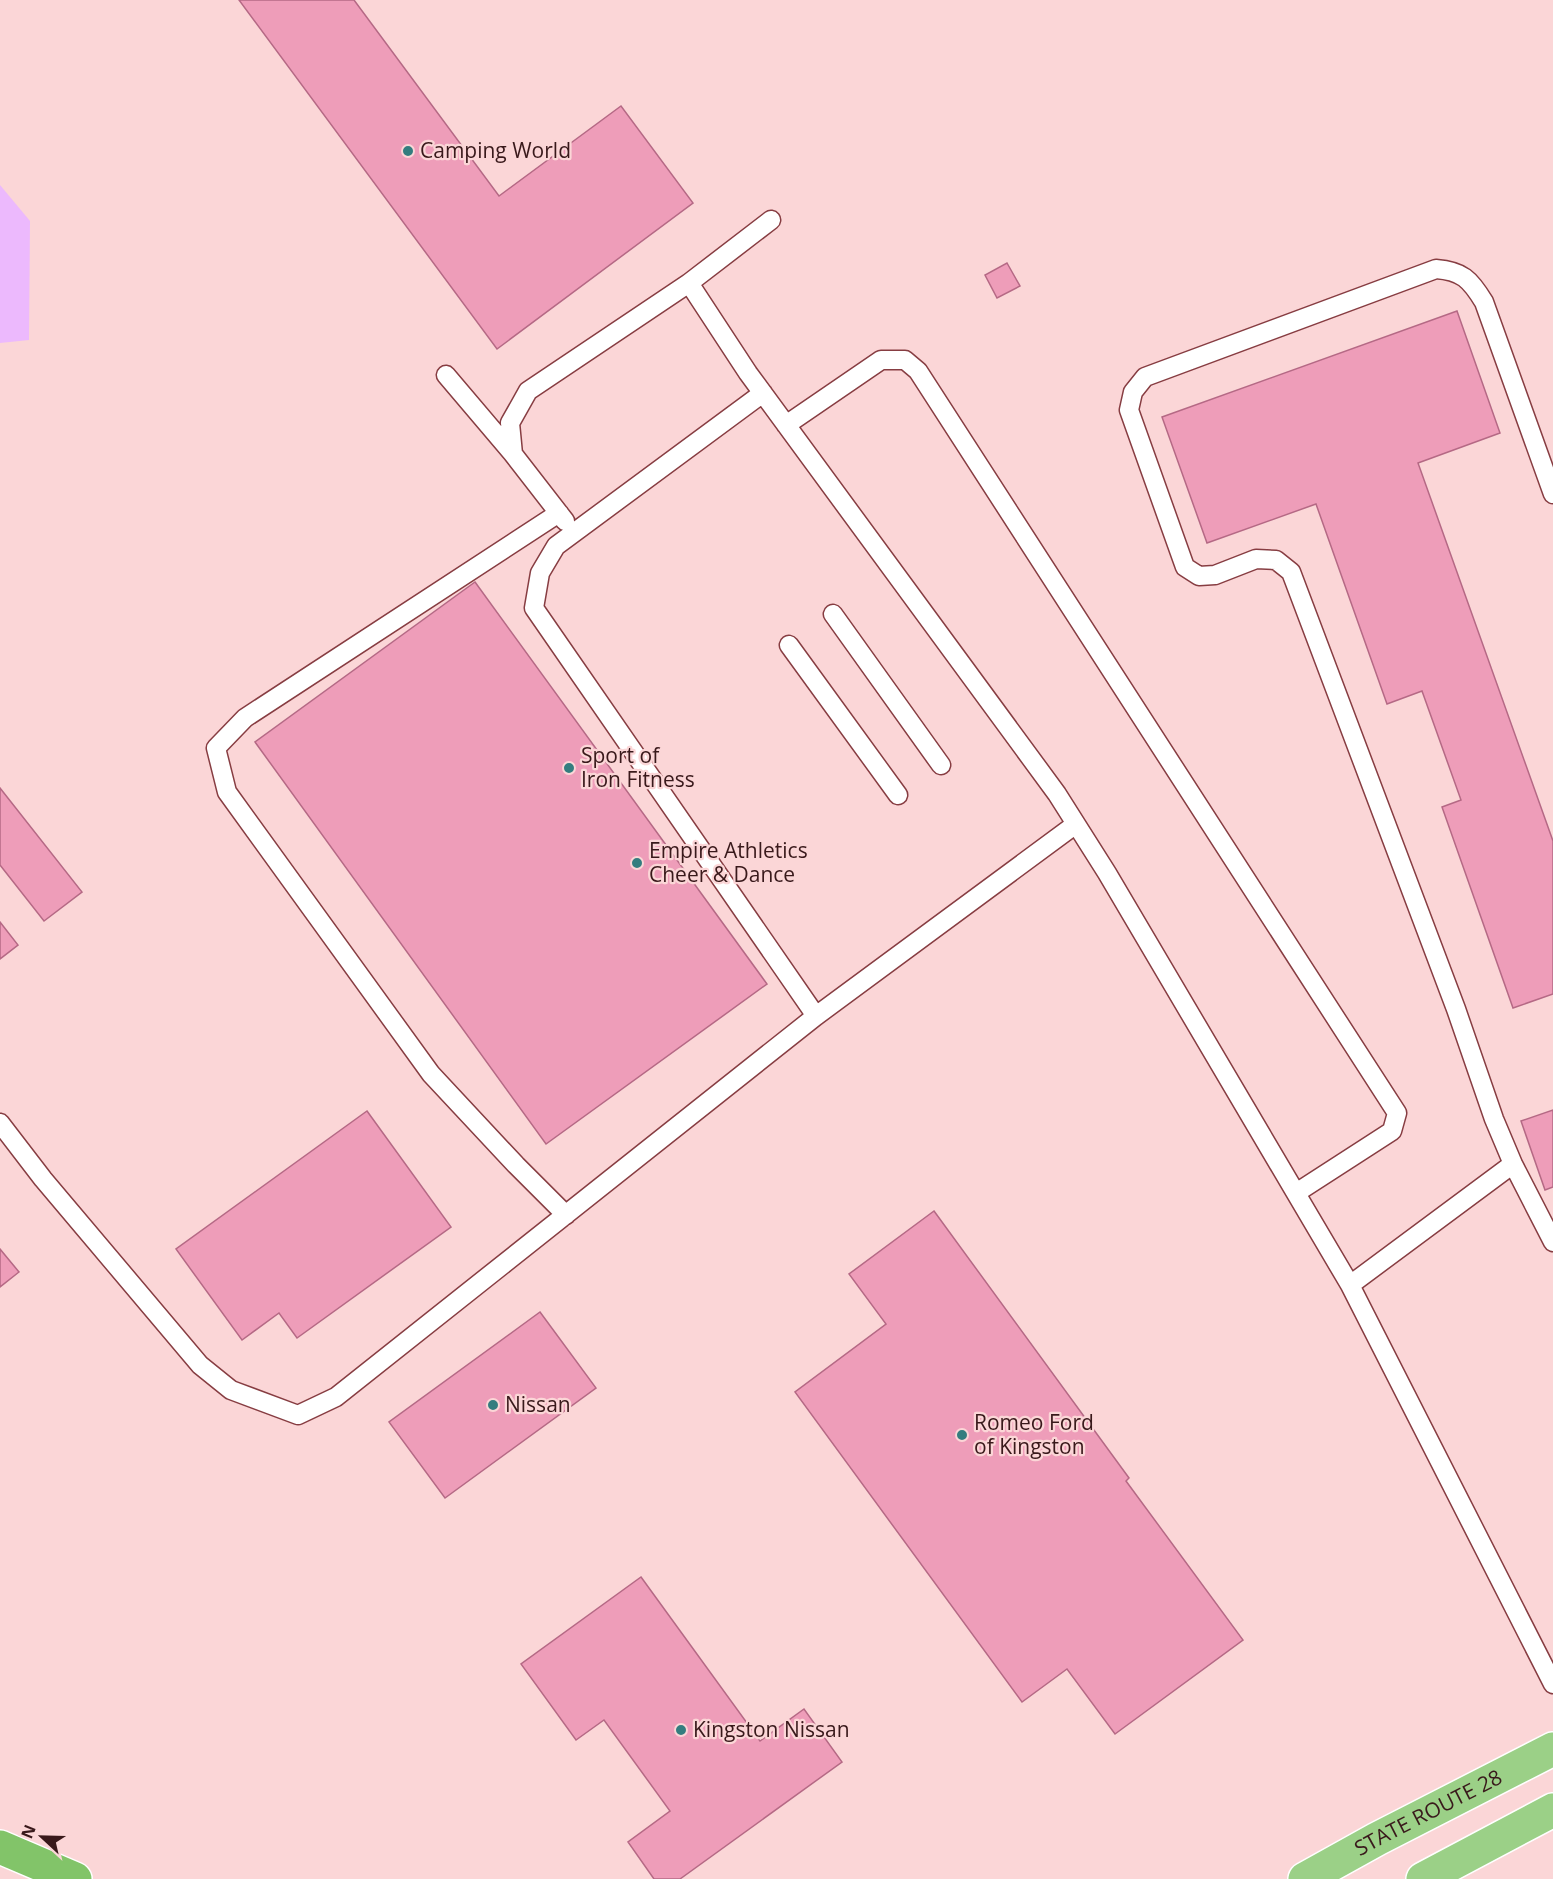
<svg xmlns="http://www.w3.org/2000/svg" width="1553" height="1879" font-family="'Open Sans',sans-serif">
  <rect width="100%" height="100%" fill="#fbd6d7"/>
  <path fill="#ecb9fd" d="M 0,185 L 30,221 L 29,340 L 0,343 Z"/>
  <path fill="#ee9db9" stroke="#b56985" stroke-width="1.5" d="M 239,0 L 354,0 L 499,196 L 621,106 L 693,203 L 497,349 Z
    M 1007,263 L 1020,286 L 997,298 L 985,275 Z
    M 1457,311 L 1500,433 L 1418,463 L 1553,841 L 1553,994 L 1513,1008 L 1442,807 L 1461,800 L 1422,691 L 1387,704 L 1316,504 L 1207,543 L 1162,417 Z
    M 475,582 L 767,984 L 546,1144 L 255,742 Z
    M 0,788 L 82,892 L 44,921 L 0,865 Z
    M 0,922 L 18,945 L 0,959 Z
    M 1553,1110 L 1553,1187 L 1545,1190 L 1521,1121 Z
    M 367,1111 L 451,1227 L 297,1338 L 279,1313 L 242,1340 L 176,1249 Z
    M 934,1211 L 1129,1478 L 1126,1481 L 1243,1640 L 1115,1734 L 1067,1669 L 1022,1702 L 795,1392 L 886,1324 L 849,1274 Z
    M 0,1249 L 19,1272 L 0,1287 Z
    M 540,1312 L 596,1388 L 445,1498 L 389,1422 Z
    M 641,1577 L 760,1741 L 804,1709 L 842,1762 L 680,1879 L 654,1879 L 628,1842 L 670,1811 L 604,1720 L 576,1740 L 521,1664 Z"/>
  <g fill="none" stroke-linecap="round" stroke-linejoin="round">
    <defs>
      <path id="service" d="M 771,220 L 689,283 L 748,373 L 1057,794 L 1107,873 L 1350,1285 L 1553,1684
        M 446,375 L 513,454
        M 763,393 L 556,546 L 540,573 L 534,608 L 816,1016
        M 786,425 L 881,360 L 905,360 L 918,371 L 1397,1113 L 1392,1131 L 1296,1193
        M 1553,494 L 1484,302 C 1470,279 1462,271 1436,269 L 1145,377 L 1133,392 L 1129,410 L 1185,567 L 1199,576 L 1215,575 L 1256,559 L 1276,560 L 1291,572 L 1456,1009 L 1494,1119 L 1513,1164 L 1553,1242
        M 559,513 L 245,718 L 216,748 L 227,792 L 431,1074 L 516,1165 L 566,1215
        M 565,521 L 513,454 L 510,423 L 528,391 L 689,283
        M 833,614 L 941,765
        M 789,645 L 898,795
        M 0,1123 L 43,1179 L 200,1365 L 231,1390 L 298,1415 L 336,1397 L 816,1016 L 1076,824
        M 1350,1285 L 1513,1164"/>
      <g id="trunk">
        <path id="s1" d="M 1305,1879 L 1377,1839 L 1553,1749"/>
        <path d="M 1423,1879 L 1553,1810"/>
      </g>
      <path id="motorway" d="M 0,1847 L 75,1879"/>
    </defs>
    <use href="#service" stroke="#873d42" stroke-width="21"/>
    <use href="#trunk" stroke="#fff" stroke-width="36"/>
    <use href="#motorway" stroke="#fff" stroke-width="36"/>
    <use href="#service" stroke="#fff" stroke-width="18"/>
    <use href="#trunk" stroke="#9bd087" stroke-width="33"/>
    <use href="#motorway" stroke="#82c469" stroke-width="33"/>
  </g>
  <g fill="#347d7f" stroke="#fbd6d7" stroke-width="2">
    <circle cx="408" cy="151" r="6"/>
    <circle cx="569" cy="768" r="6"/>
    <circle cx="637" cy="863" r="6"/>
    <circle cx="493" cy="1405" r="6"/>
    <circle cx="962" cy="1435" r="6"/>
    <circle cx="681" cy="1730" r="6"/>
  </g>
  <g text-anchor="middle" stroke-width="4.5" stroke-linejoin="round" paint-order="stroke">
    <g font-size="21" fill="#39191b" stroke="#fbd6d7" text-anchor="start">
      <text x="420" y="158">Camping World</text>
      <text x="581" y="763">Sport of<tspan x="581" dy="24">Iron Fitness</tspan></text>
      <text x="649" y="858">Empire Athletics<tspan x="649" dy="24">Cheer &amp; Dance</tspan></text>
      <text x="505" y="1412">Nissan</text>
      <text x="974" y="1430">Romeo Ford<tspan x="974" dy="24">of Kingston</tspan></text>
      <text x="693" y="1737">Kingston Nissan</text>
    </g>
    <g font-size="21" fill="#39191b" stroke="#fbd6d7">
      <text dy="7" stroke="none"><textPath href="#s1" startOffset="140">STATE ROUTE 28</textPath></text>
    </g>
  </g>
  <g transform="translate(42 1837) rotate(292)" stroke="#fbd6d7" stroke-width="4.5" paint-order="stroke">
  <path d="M0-4.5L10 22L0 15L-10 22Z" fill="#39191b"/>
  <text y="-9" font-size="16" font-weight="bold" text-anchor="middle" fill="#39191b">N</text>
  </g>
</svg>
